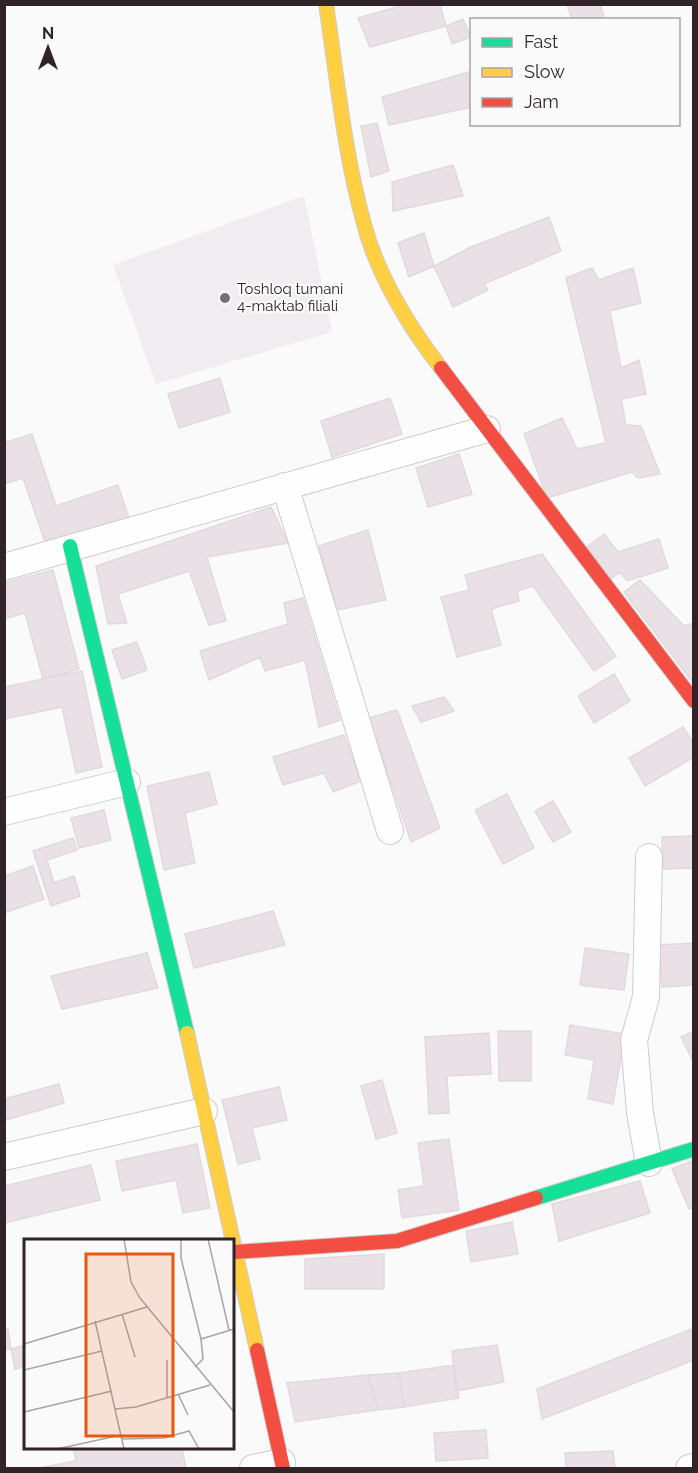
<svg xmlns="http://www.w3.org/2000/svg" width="698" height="1473" font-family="Raleway,sans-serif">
  <rect width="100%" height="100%" fill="#fafafa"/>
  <path fill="#f1ecef" d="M 304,196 L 332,332 L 156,384 L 113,265 Z"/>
  <path fill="#e9e1e5" stroke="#e1dadd" stroke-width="1.5" d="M 407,4 L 440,4 L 446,26 L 370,47 L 358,18 Z
    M 567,4 L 600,4 L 605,20 L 572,20 Z
    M 463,19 L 471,37 L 452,44 L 446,26 Z
    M 472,71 L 472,107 L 389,125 L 382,97 Z
    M 377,123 L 389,171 L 371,177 L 361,126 Z
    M 453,165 L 463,196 L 393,211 L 392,182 Z
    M 549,217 L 561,251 L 484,284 L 488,290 L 453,307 L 434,266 L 471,247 Z
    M 424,233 L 434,266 L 409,277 L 398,243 Z
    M 592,268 L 599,280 L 633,268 L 641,303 L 610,311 L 621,368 L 639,360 L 646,394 L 621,399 L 626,425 L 641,426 L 660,474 L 638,478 L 632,472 L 547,498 L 524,434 L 562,418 L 577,449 L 606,443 L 566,278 Z
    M 220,378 L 230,412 L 179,428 L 168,394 Z
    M 390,398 L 402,434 L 332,457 L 321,421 Z
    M 32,434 L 56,506 L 118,485 L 129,518 L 46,545 L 23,478 L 4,484 L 4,443 Z
    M 459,454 L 472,494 L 428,507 L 416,468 Z
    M 271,507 L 288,543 L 207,557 L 226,621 L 209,625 L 189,571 L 118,594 L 127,623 L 108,624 L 96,566 Z
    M 368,530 L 386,600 L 337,610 L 319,546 Z
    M 604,534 L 618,552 L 659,539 L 668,568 L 627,581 L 620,572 L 607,582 L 583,550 Z
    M 542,554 L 616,656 L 594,671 L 533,586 L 517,591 L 519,601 L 491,609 L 501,645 L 457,657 L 441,597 L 469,590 L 465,575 Z
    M 53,570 L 79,669 L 43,679 L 25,613 L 4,619 L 4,583 Z
    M 640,580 L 684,626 L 694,623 L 694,684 L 624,592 Z
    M 303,598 L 340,720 L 319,727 L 305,660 L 265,671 L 260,657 L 209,680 L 200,651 L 288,624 L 284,603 Z
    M 137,642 L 147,670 L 122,679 L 112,650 Z
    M 82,671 L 102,767 L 76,773 L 62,707 L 4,719 L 4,687 Z
    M 614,674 L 630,701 L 594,723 L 578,696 Z
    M 444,697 L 454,711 L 421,722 L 412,706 Z
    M 397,710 L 440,828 L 411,842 L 369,718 Z
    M 683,727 L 694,744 L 694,757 L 645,786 L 629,758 Z
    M 344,735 L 361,781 L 333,792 L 324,773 L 283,785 L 273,757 Z
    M 209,772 L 217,804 L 185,813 L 195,863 L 164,870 L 147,786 Z
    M 507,794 L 534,848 L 503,864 L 475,810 Z
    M 553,801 L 571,832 L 553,842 L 535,811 Z
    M 104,810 L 111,840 L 79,848 L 71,818 Z
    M 694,836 L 694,868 L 663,869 L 662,837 Z
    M 73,838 L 77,850 L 47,860 L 54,883 L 74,876 L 80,896 L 51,906 L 33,851 Z
    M 33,866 L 44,899 L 4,913 L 4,876 Z
    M 273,911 L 285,945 L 194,968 L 185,934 Z
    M 694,943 L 694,985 L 662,987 L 659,945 Z
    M 585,948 L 629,954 L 624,990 L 580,985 Z
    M 147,953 L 158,988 L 62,1009 L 51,976 Z
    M 570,1025 L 625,1034 L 613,1104 L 588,1099 L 594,1060 L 565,1055 Z
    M 498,1031 L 531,1031 L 531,1081 L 499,1081 Z
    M 694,1031 L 694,1063 L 681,1037 Z
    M 489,1033 L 491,1074 L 447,1076 L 449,1113 L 429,1114 L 425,1037 Z
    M 382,1080 L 397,1133 L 376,1139 L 361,1086 Z
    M 59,1084 L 64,1103 L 6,1120 L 4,1099 Z
    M 279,1087 L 287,1120 L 252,1128 L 260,1159 L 238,1164 L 222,1100 Z
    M 449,1139 L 459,1210 L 402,1218 L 398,1190 L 424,1186 L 418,1143 Z
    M 197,1144 L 210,1208 L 183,1213 L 176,1180 L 122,1191 L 116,1161 Z
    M 694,1160 L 694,1207 L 689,1209 L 672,1169 Z
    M 91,1165 L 100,1200 L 4,1223 L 4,1186 Z
    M 640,1181 L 650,1213 L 559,1241 L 552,1204 Z
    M 512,1222 L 518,1254 L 471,1262 L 466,1231 Z
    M 384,1254 L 384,1289 L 305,1289 L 305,1259 Z
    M 694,1328 L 694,1360 L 542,1419 L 537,1389 Z
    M 8,1329 L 11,1349 L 4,1350 L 4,1330 Z
    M 26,1345 L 26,1366 L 15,1369 L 11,1349 Z
    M 497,1345 L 504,1382 L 456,1391 L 452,1351 Z
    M 454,1365 L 459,1398 L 404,1407 L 399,1373 Z
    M 399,1373 L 404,1407 L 378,1410 L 368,1375 Z
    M 368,1375 L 378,1410 L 295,1422 L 287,1383 Z
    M 486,1430 L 488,1458 L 436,1461 L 434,1433 Z
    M 73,1448 L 182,1448 L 186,1468 L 39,1468 L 76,1461 Z
    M 613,1451 L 615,1468 L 566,1468 L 565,1453 Z"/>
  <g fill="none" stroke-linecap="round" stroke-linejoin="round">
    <defs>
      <path id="street" d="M 285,486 L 390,831
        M 4,567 L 487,429
        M 4,812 L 127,782
        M 4,1157 L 204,1111
        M 649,1163 L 640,1113 L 634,1040 L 646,997 L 649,857
        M 253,1468 L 282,1462
        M 689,1468 L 694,1467"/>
      <path id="fast" d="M 70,546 L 187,1033
        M 536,1198 L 694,1149"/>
      <path id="slow" d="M 326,4 C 337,77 344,152 364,224 C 377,274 409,327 441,368
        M 187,1033 L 257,1350"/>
      <path id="jam" d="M 441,368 L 694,701
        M 235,1252 L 397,1241 L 536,1198
        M 257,1350 L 283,1468"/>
    </defs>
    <use href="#street" stroke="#d0cacd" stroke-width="28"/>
    <use href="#fast" stroke="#d0cacd" stroke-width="16"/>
    <use href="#slow" stroke="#d0cacd" stroke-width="16"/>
    <use href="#jam" stroke="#d0cacd" stroke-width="16"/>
    <use href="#street" stroke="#fefefe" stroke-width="26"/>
    <use href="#fast" stroke="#16e098" stroke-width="14"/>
    <use href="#slow" stroke="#ffcf43" stroke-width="14"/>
    <use href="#jam" stroke="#f24e42" stroke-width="14"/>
  </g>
  <circle fill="#776e73" stroke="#fafafa" stroke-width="2" cx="225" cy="298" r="6"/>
  <g text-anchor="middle" stroke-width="4.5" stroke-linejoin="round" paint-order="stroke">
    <g font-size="15" fill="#31232a" stroke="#fafafa" text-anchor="start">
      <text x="237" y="294">Toshloq tumani<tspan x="237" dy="17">4-maktab filiali</tspan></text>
    </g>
  </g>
  <g transform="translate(24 1239)">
    <rect width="210" height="210" fill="#fafafa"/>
    <path fill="none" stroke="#aaa4a7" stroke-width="1.5" d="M 100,0 L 107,43 L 116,59 L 210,173M 157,0 L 157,19 L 177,100M 184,0 L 205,91M 98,75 L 111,118M 71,82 L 100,210M 0,105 L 123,68M 171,128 L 179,120 L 177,100 L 210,90M 0,131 L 78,112M 154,155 L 164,176M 143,159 L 143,121M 91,170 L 112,168 L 186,146M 0,173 L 88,152M 98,200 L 140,199 L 165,192 L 175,210M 33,210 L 97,196"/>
    <path fill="#e8590c" fill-opacity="0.15" stroke="#e8590c" stroke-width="3" d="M 62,15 L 149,15 L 149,197 L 62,197 Z"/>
    <rect width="210" height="210" fill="none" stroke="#31232a" stroke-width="3"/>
  </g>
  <rect width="698" height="1473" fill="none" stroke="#31232a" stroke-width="12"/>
  <rect x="470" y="18" width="210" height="108" fill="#fafafa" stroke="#aaa4a7" stroke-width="1.5"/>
  <rect x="482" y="38" width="30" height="9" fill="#16e098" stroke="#aaa4a7" stroke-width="1.5"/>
  <text x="524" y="48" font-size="18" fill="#31232a">Fast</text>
  <rect x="482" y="68" width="30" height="9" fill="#ffcf43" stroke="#aaa4a7" stroke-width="1.5"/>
  <text x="524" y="78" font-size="18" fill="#31232a">Slow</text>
  <rect x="482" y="98" width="30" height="9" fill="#f24e42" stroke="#aaa4a7" stroke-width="1.5"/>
  <text x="524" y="108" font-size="18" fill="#31232a">Jam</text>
  <g transform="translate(48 48)" stroke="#fafafa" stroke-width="4.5" paint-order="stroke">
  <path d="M0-4.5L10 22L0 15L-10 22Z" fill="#31232a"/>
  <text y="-9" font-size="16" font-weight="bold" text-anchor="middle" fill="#31232a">N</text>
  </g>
</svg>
